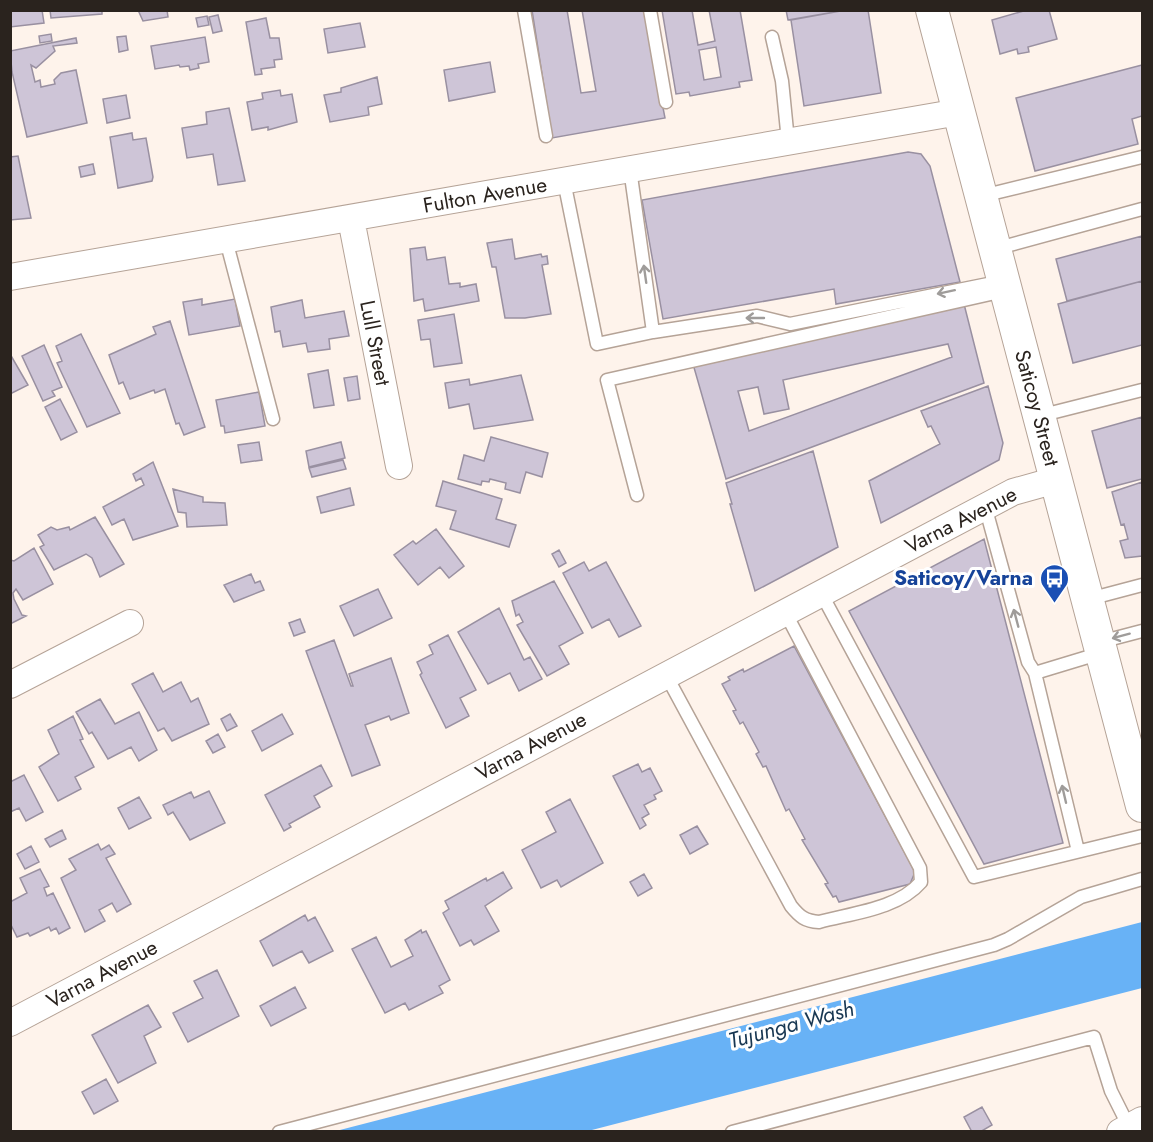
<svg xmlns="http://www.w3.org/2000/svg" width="1153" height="1142" font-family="Jost,sans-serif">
  <rect width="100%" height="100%" fill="#fef3eb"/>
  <path fill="#68b2f6" d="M 1142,922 L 1142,988 L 588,1131 L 336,1131 Z"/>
  <path fill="#cec5d7" stroke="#9990a1" stroke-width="1.5" fill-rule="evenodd" d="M 10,10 L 42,10 L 44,23 L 10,27 Z
    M 50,10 L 102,10 L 102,14 L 51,18 Z
    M 138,10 L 167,10 L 168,17 L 143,21 Z
    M 532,10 L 567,10 L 581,93 L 596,91 L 582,10 L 644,10 L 665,118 L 552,138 Z
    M 662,10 L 692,10 L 698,45 L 715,41 L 709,10 L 740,10 L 752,80 L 739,82 L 740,87 L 690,96 L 689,92 L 676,94 ZM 716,47 L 721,77 L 704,80 L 699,50 Z
    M 786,10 L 846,10 L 788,20 Z
    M 846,10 L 868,10 L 881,93 L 804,106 L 791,20 Z
    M 1027,10 L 1049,10 L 1057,39 L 1028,47 L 1029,52 L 1018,54 L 1017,49 L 1000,54 L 992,20 Z
    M 218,15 L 222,31 L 213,33 L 209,17 Z
    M 207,16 L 209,25 L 198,27 L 196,18 Z
    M 266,18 L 270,38 L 279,38 L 282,59 L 274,60 L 275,67 L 261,69 L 262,74 L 255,75 L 246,22 Z
    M 360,23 L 365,47 L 328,53 L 324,29 Z
    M 51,34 L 52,41 L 40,43 L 39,36 Z
    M 126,36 L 128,50 L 119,52 L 117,37 Z
    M 205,37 L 209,62 L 198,64 L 199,68 L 190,70 L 189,66 L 180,67 L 179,65 L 155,69 L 151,46 Z
    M 76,38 L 77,43 L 53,46 L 55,51 L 36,68 L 31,65 L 35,82 L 40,80 L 41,87 L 55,84 L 54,80 L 61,73 L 76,70 L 87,123 L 27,137 L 12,72 L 10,51 Z
    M 490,62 L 495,92 L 449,101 L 444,70 Z
    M 1142,65 L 1142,116 L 1132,119 L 1138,144 L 1035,171 L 1016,98 Z
    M 377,77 L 382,104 L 368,107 L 369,115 L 330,122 L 324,95 L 341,92 L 341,88 Z
    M 280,90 L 281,96 L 292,94 L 297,122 L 268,130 L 268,127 L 252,130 L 247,102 L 263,99 L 262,93 Z
    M 126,95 L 130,118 L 107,123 L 103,99 Z
    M 229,108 L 245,181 L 218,185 L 213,154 L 187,158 L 182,128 L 207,124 L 206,112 Z
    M 132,133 L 133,140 L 146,138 L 153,177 L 152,181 L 118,188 L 110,137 Z
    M 908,152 L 921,154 L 930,166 L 960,282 L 836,304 L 834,289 L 663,319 L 642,200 Z
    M 18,156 L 31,218 L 10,220 L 10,157 Z
    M 93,164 L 95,174 L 81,177 L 79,167 Z
    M 1142,236 L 1142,281 L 1067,301 L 1056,259 Z
    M 512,239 L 515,259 L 541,254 L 542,257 L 547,256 L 548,264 L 542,265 L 551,314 L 525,318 L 505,318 L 496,267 L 492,267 L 487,243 Z
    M 425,247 L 427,260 L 445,257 L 449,284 L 460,283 L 460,287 L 476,284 L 479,301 L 425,311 L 423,299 L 414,301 L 410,249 Z
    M 1142,281 L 1142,345 L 1073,363 L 1058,304 Z
    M 202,299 L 202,305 L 235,299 L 240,326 L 189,335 L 183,302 Z
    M 302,300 L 305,318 L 344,311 L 349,336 L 329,339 L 330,349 L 308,352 L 306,343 L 283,347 L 280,331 L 275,332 L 271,307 Z
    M 964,304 L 984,383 L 726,479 L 693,364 ZM 948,344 L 952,357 L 749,431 L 738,391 L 758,387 L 764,414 L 789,409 L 783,380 Z
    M 454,314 L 462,363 L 434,367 L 430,339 L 421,340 L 418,320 Z
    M 170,321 L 205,427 L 184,435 L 179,423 L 176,424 L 165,389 L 155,393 L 154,390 L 130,399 L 123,382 L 119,384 L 109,355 L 156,334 L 153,327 Z
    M 81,334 L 120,413 L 87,427 L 57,363 L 62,361 L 56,346 Z
    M 44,345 L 62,387 L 52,391 L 55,396 L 43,401 L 22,356 Z
    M 10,354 L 28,385 L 10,394 Z
    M 328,370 L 334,405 L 314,408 L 308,374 Z
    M 521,375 L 533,420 L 474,429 L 469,404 L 449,408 L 445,383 L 469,379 L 470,385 Z
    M 357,376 L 360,399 L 348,401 L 344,378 Z
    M 988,386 L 1003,443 L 999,460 L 881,523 L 869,481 L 940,444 L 931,426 L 928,427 L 921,411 Z
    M 259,392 L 265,426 L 225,433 L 224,426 L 221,426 L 216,400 Z
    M 60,399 L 77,432 L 61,440 L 45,407 Z
    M 1142,417 L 1142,479 L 1107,488 L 1092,431 Z
    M 491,437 L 548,453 L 542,477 L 526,472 L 520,493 L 505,489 L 506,483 L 490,479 L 489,482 L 482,481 L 481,485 L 458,479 L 464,455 L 484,461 Z
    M 259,442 L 262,460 L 241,463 L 238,445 Z
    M 341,442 L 345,458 L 309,467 L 306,451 Z
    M 813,451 L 838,547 L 755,591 L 730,504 L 732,504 L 726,483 Z
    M 343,460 L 346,469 L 312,477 L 309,468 Z
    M 153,462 L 178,526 L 133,540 L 124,519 L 112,525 L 103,507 L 144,485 L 141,478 L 136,481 L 133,474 Z
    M 443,481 L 502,499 L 496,519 L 516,525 L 509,547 L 450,529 L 456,511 L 436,506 Z
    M 1142,482 L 1142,556 L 1125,558 L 1120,541 L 1128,539 L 1124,524 L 1121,525 L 1112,492 Z
    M 350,488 L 354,505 L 321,513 L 317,497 Z
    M 173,489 L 203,497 L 203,502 L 225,503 L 227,525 L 187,527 L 186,513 L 178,512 Z
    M 95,517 L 124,564 L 100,577 L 92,558 L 86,554 L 54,570 L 40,547 L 44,545 L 38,535 L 51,527 L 57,530 L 69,527 L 70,530 Z
    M 436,529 L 464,566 L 449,578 L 440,567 L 418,585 L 394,555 L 413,541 L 416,544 Z
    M 984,539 L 1063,843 L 984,864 L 849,611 Z
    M 34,548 L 53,584 L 23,600 L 16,589 L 13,593 L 14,599 L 22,615 L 26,616 L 10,624 L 10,560 L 14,561 Z
    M 559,550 L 566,563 L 559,567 L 552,554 Z
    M 584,562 L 589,571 L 606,562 L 641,626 L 619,637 L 609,619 L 592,628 L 563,573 Z
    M 251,574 L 255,583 L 260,581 L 264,590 L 234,602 L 224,585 Z
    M 554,581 L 583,633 L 559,646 L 569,664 L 547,676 L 517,625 L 523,622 L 519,614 L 516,616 L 512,601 Z
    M 378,589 L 392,618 L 354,636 L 340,606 Z
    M 499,608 L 524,660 L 530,657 L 542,679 L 519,691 L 510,673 L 488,684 L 458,632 Z
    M 300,619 L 305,632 L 294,636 L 289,623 Z
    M 448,635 L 476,690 L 460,698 L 469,716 L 446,728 L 420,675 L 422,673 L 417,662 L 433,654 L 429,645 Z
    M 334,640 L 351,686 L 353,686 L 349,674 L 391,658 L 409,713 L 391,720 L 389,716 L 365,725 L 380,765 L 352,776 L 306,651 Z
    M 794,646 L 915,872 L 910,884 L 839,902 L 836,896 L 833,897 L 825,884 L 828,883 L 802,840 L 805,839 L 789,809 L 786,811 L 766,766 L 763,767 L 756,754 L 759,752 L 743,722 L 740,724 L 733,711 L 736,710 L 722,684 L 730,680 L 728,677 L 743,669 L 744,672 Z
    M 153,673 L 163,692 L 181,682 L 191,702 L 198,698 L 209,724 L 172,741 L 164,728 L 158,731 L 132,684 Z
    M 100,699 L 115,724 L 139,712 L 157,750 L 139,761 L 131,747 L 108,759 L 92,732 L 89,734 L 76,712 Z
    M 230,714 L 237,726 L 227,731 L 221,719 Z
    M 282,714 L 293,734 L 262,751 L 252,731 Z
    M 73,716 L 83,739 L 80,740 L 94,767 L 75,777 L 81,789 L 58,801 L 39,767 L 59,754 L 48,730 Z
    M 218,734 L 225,747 L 213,753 L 206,741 Z
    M 638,764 L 642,772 L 650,768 L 662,791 L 654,795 L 656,799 L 644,805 L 649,814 L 642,818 L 646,825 L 640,829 L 613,776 Z
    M 321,765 L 332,786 L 314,796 L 320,807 L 289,824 L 291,827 L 284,831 L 265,795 Z
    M 24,775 L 43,812 L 26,821 L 19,808 L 10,812 L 10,782 Z
    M 209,791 L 225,823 L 190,840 L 173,812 L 168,815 L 163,805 L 191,792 L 194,798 Z
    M 139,797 L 151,818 L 129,829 L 118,808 Z
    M 570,799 L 603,863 L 561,887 L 557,880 L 541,888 L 522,850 L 556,832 L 546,812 Z
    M 697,826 L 708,844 L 690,854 L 680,835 Z
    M 62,830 L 66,839 L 50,847 L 45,839 Z
    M 98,844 L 101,850 L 109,845 L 115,854 L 106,858 L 131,904 L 117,912 L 112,903 L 99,910 L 105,921 L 85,932 L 61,878 L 76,870 L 69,859 Z
    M 31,846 L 39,862 L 25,869 L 17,854 Z
    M 40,869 L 49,886 L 44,888 L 47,896 L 53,893 L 70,928 L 59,934 L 56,928 L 51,931 L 49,927 L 30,936 L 28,933 L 17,937 L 10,923 L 10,902 L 27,893 L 20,878 Z
    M 503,872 L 512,888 L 485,906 L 499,931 L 474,945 L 471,940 L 460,946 L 443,913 L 449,909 L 445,901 L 486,878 L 487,881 Z
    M 644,874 L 652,888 L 638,896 L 630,882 Z
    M 305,915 L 308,921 L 315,917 L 333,951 L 309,963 L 302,951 L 273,966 L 260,941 Z
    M 421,930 L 422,933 L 426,931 L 450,980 L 439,986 L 443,993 L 409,1010 L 405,1003 L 385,1013 L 352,949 L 376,937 L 391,967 L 413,956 L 405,940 Z
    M 217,970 L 239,1016 L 188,1042 L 173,1013 L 203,998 L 194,981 Z
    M 295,987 L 306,1008 L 271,1026 L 260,1006 Z
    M 148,1005 L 161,1027 L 144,1036 L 156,1063 L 118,1083 L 92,1035 Z
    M 106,1079 L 118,1101 L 94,1114 L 82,1092 Z
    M 982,1107 L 992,1125 L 980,1132 L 972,1132 L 964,1117 Z"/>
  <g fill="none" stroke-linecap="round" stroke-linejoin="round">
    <defs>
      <path id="service" d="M 524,10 L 546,136
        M 650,10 L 666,102
        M 772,37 L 782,81 L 788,141
        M 630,169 L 653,332
        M 564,181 L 597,344 L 653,332 L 757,316 L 790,324 L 1003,281
        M 982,196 L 1142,157
        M 226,240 L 273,419
        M 995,249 L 1142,209
        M 1039,416 L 1142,390
        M 637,495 L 607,380 L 1004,291
        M 985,506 L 1028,662 L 1035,673 L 1078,851
        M 821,593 L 974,877 L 1142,836
        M 1089,599 L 1142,585
        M 1100,642 L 1142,631
        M 1035,673 L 1101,653
        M 666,675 L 791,906 C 800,917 805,921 819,922 C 852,913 898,909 921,882 L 920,868 L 785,612
        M 279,1132 L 994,945 L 1008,939 L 1081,897 L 1142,879
        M 732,1132 L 1094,1037 L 1111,1091 L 1129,1127"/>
      <path id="minor" d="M 351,219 L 399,466
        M 10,277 L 959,112
        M 10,685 L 130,623
        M 10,1023 L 1013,492 L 1056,480
        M 1120,1132 L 1142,1120"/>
      <path id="tertiary" d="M 932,10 L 1142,806"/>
    </defs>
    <use href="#service" stroke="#b5a397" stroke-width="15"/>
    <use href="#minor" stroke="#b5a397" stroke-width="28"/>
    <use href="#tertiary" stroke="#b5a397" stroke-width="34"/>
    <use href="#service" stroke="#fff" stroke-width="12"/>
    <use href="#minor" stroke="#fff" stroke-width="26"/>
    <use href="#tertiary" stroke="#fff" stroke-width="32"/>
  </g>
  <defs><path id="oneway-shaft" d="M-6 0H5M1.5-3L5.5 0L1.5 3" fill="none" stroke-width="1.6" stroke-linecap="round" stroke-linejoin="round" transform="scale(1.5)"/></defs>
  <g stroke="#9f9c9a">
    <use href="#oneway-shaft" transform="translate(645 274) rotate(-98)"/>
    <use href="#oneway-shaft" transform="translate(946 292) rotate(168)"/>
    <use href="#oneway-shaft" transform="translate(755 318) rotate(-180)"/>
    <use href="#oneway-shaft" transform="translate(1016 618) rotate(-105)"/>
    <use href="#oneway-shaft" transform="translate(1121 636) rotate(165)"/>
    <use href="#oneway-shaft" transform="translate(1064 794) rotate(-103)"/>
  </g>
  <defs>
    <symbol id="bus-pin" viewBox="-11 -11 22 30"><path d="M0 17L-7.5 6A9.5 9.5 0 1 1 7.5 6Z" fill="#1a4fb4" stroke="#fff"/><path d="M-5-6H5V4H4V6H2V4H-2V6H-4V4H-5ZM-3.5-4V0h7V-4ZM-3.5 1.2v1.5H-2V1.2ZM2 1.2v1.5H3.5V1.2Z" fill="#fff"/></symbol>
  </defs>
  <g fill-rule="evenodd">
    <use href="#bus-pin" x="1038" y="562" width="33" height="45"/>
  </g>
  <g text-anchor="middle" stroke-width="6" stroke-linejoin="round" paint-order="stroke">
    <g font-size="21" fill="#2a231e" stroke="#fff">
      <text transform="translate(485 195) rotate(-10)" y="7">Fulton Avenue</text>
      <text transform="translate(375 343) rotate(79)" y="7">Lull Street</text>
      <text transform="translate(1037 408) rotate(75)" y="7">Saticoy Street</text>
      <text transform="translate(961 520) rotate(-27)" y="7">Varna Avenue</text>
      <text transform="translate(531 746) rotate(-28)" y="7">Varna Avenue</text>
      <text transform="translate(102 974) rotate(-28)" y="7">Varna Avenue</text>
    </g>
    <g font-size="21" font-weight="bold" fill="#164399" stroke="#fff" text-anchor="end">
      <text x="1033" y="585">Saticoy/Varna</text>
    </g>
    <g font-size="22" font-style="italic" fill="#183752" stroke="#fff">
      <text transform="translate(791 1024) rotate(-15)" y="8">Tujunga Wash</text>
    </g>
  </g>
  <rect width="1153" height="1142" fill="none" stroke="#2a231e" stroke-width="24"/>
</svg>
